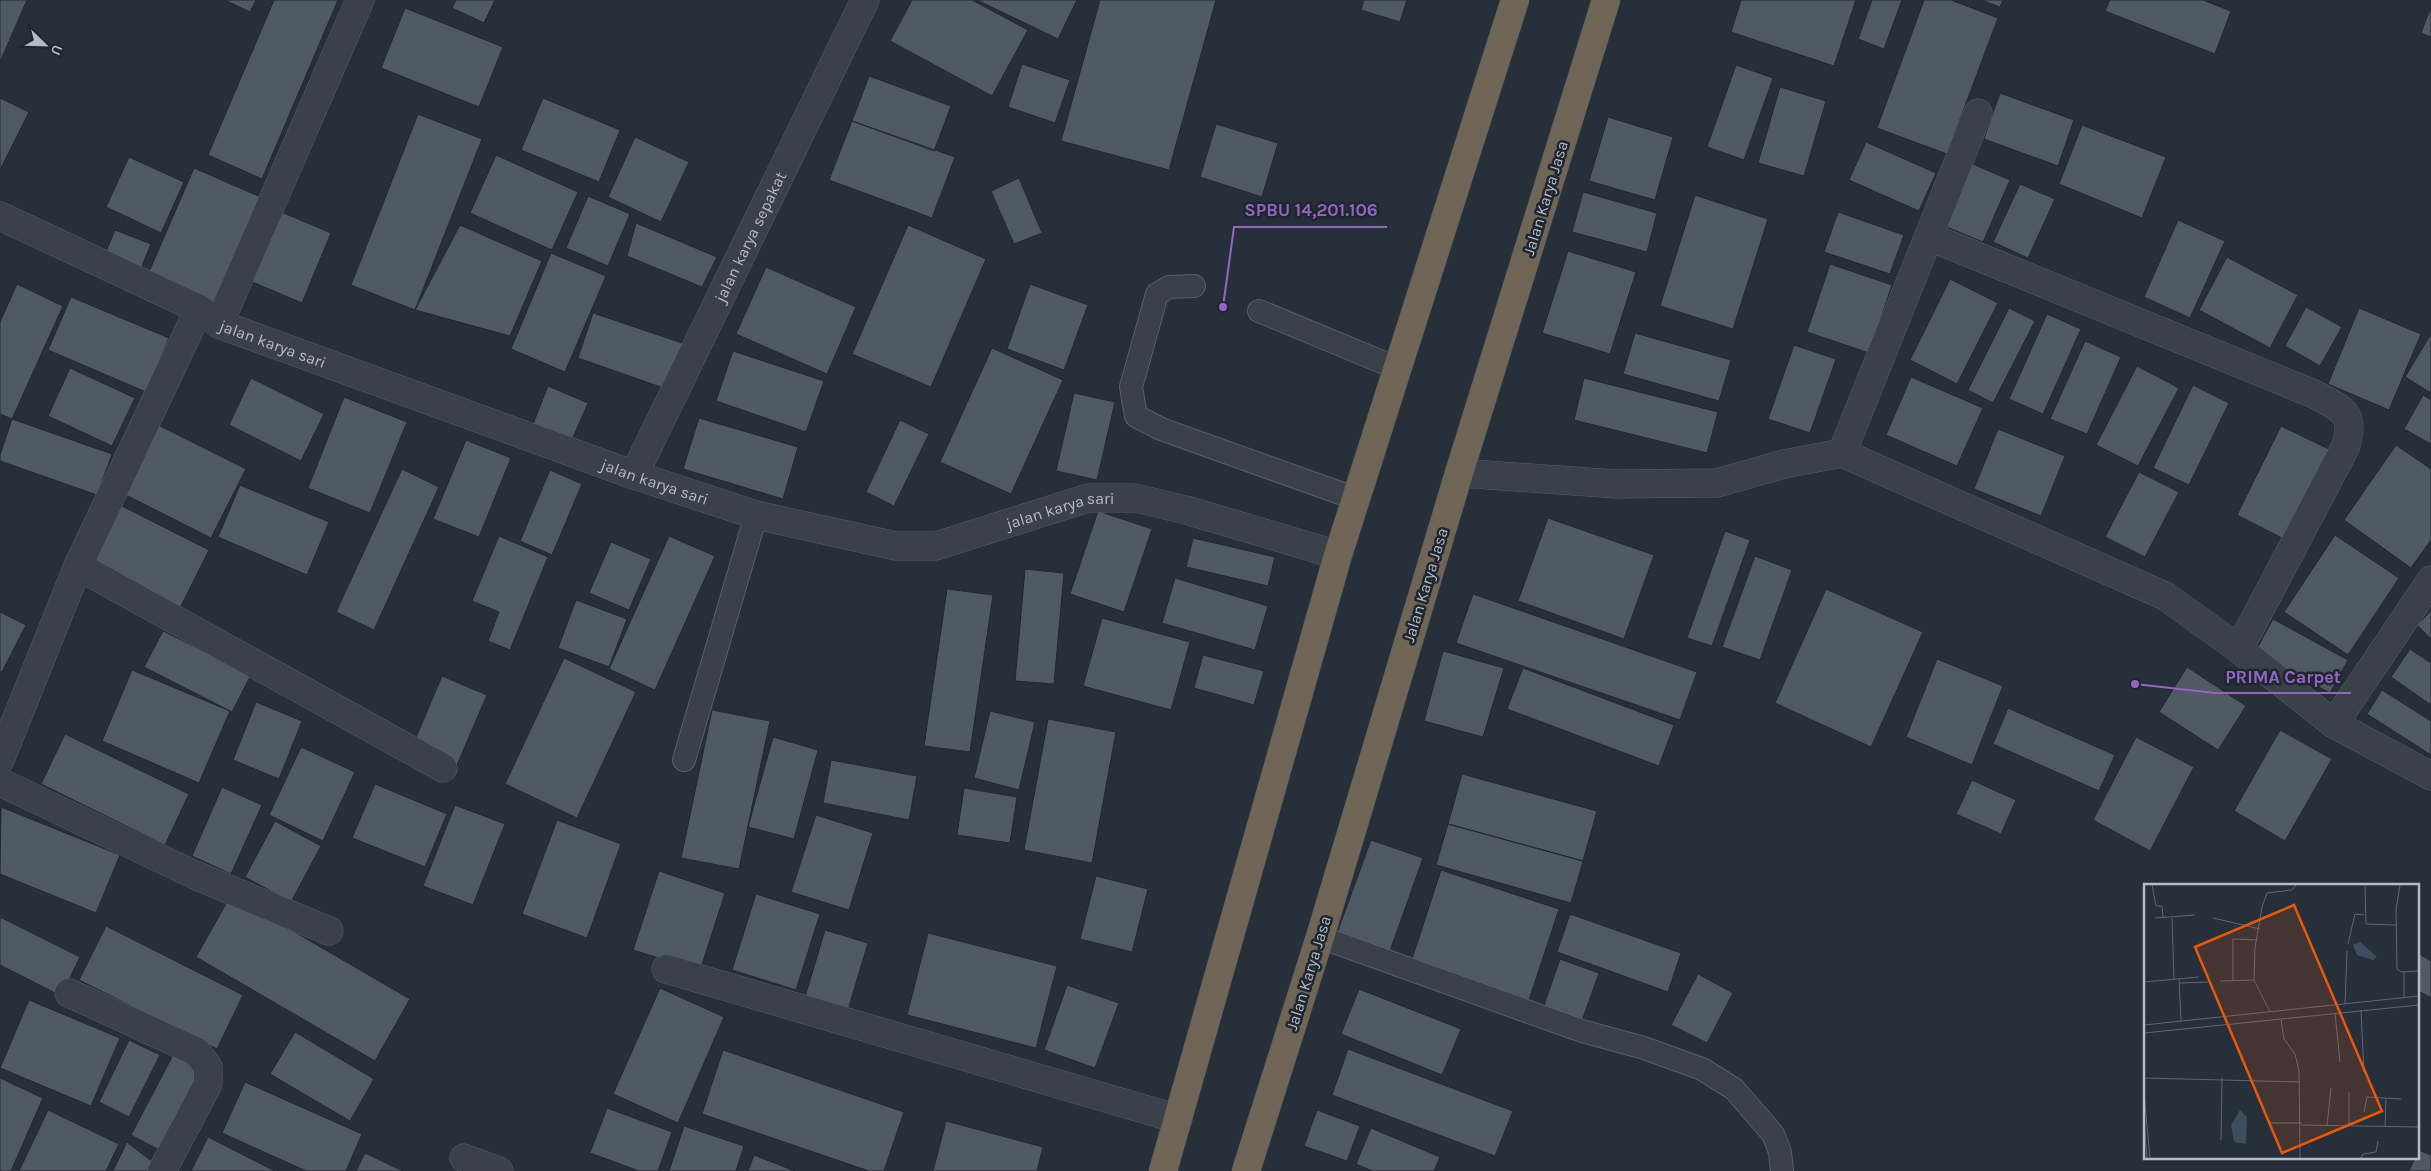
<svg xmlns="http://www.w3.org/2000/svg" width="2431" height="1171" font-family="Karla,sans-serif">
  <rect width="100%" height="100%" fill="#272f3a"/>
  <path fill="#505a65" stroke="#212832" d="M 0,0 L 27,0 L 0,62 Z
    M 225,0 L 256,0 L 250,12 Z
    M 274,0 L 338,0 L 262,179 L 208,155 Z
    M 456,0 L 495,0 L 484,23 L 452,8 Z
    M 912,0 L 972,0 L 1028,30 L 992,96 L 890,41 Z
    M 977,0 L 1077,0 L 1058,39 Z
    M 1100,0 L 1216,0 L 1169,170 L 1061,141 Z
    M 1364,0 L 1407,0 L 1400,22 L 1361,10 Z
    M 1741,0 L 1856,0 L 1834,66 L 1731,32 Z
    M 1872,0 L 1902,0 L 1884,49 L 1858,39 Z
    M 1924,0 L 1951,0 L 1998,18 L 1947,154 L 1877,128 Z
    M 1981,0 L 2003,0 L 2000,7 Z
    M 2110,0 L 2203,0 L 2231,11 L 2215,54 L 2105,11 Z
    M 2431,7 L 2431,37 L 2421,33 Z
    M 405,8 L 503,47 L 479,107 L 381,68 Z
    M 1022,64 L 1070,80 L 1055,123 L 1008,107 Z
    M 1736,65 L 1773,78 L 1744,160 L 1707,147 Z
    M 869,76 L 951,106 L 934,151 L 852,121 Z
    M 1780,87 L 1826,101 L 1804,176 L 1758,163 Z
    M 2000,93 L 2074,120 L 2058,166 L 1984,139 Z
    M 0,98 L 29,112 L 0,170 Z
    M 543,98 L 620,130 L 599,182 L 521,150 Z
    M 418,114 L 482,139 L 415,310 L 351,285 Z
    M 1608,117 L 1673,137 L 1655,200 L 1589,181 Z
    M 852,121 L 955,157 L 932,218 L 829,180 Z
    M 1216,124 L 1278,143 L 1262,197 L 1200,177 Z
    M 2082,125 L 2166,157 L 2142,218 L 2059,184 Z
    M 635,137 L 689,162 L 661,222 L 608,197 Z
    M 1866,142 L 1936,173 L 1919,211 L 1849,180 Z
    M 496,155 L 578,192 L 552,250 L 470,213 Z
    M 129,157 L 184,182 L 161,233 L 106,207 Z
    M 1968,162 L 2010,180 L 1983,242 L 1942,225 Z
    M 194,168 L 263,198 L 216,304 L 148,274 Z
    M 1019,178 L 1042,233 L 1014,244 L 991,191 Z
    M 2020,184 L 2055,199 L 2028,258 L 1993,242 Z
    M 1583,192 L 1657,213 L 1647,252 L 1572,232 Z
    M 1695,195 L 1768,219 L 1733,329 L 1660,306 Z
    M 588,196 L 630,214 L 608,266 L 566,248 Z
    M 279,211 L 331,233 L 302,303 L 250,281 Z
    M 1838,212 L 1904,235 L 1890,274 L 1824,252 Z
    M 2178,220 L 2225,241 L 2190,318 L 2144,297 Z
    M 636,223 L 717,257 L 702,287 L 627,256 Z
    M 460,225 L 542,261 L 510,336 L 415,310 Z
    M 908,225 L 986,259 L 931,387 L 852,354 Z
    M 115,230 L 151,244 L 140,271 L 104,256 Z
    M 1568,251 L 1636,272 L 1610,354 L 1542,333 Z
    M 551,253 L 606,276 L 565,372 L 511,349 Z
    M 2227,257 L 2298,295 L 2270,348 L 2199,310 Z
    M 1830,264 L 1892,285 L 1869,353 L 1807,332 Z
    M 766,267 L 856,307 L 827,374 L 736,334 Z
    M 1950,279 L 1998,303 L 1957,384 L 1910,360 Z
    M 17,284 L 63,306 L 12,419 L 0,414 L 0,322 Z
    M 1030,284 L 1088,305 L 1064,370 L 1007,349 Z
    M 71,297 L 169,338 L 146,392 L 48,350 Z
    M 2306,307 L 2342,327 L 2320,366 L 2285,346 Z
    M 2009,308 L 2035,321 L 1993,403 L 1968,390 Z
    M 2359,308 L 2421,334 L 2389,410 L 2328,384 Z
    M 593,313 L 688,345 L 672,391 L 578,358 Z
    M 2047,314 L 2081,329 L 2043,414 L 2009,399 Z
    M 1635,333 L 1731,360 L 1719,401 L 1623,374 Z
    M 2431,334 L 2431,393 L 2405,377 Z
    M 2085,341 L 2121,357 L 2087,434 L 2050,419 Z
    M 1794,345 L 1836,359 L 1810,433 L 1768,419 Z
    M 992,348 L 1063,380 L 1011,494 L 940,462 Z
    M 733,351 L 824,381 L 806,432 L 716,401 Z
    M 2137,366 L 2179,388 L 2138,466 L 2096,445 Z
    M 70,368 L 135,398 L 112,446 L 48,416 Z
    M 1911,377 L 1983,408 L 1957,466 L 1886,435 Z
    M 251,378 L 324,414 L 301,461 L 229,425 Z
    M 1584,378 L 1718,412 L 1707,453 L 1574,420 Z
    M 2193,385 L 2229,403 L 2189,485 L 2153,468 Z
    M 548,386 L 588,403 L 572,440 L 533,424 Z
    M 1074,393 L 1115,402 L 1097,480 L 1056,471 Z
    M 2423,395 L 2431,400 L 2431,444 L 2404,429 Z
    M 344,397 L 407,422 L 370,513 L 308,488 Z
    M 699,418 L 798,447 L 783,499 L 683,469 Z
    M 12,419 L 112,454 L 97,495 L 0,461 L 0,455 Z
    M 900,420 L 929,434 L 894,506 L 866,492 Z
    M 152,422 L 246,469 L 211,538 L 118,491 Z
    M 2281,426 L 2335,452 L 2290,542 L 2237,515 Z
    M 1998,429 L 2065,456 L 2041,516 L 1974,489 Z
    M 466,440 L 511,458 L 479,537 L 433,519 Z
    M 2396,445 L 2431,469 L 2431,540 L 2411,568 L 2344,520 Z
    M 402,469 L 439,487 L 374,630 L 336,612 Z
    M 550,470 L 582,484 L 552,555 L 520,541 Z
    M 2139,472 L 2179,492 L 2145,557 L 2105,537 Z
    M 240,485 L 329,522 L 307,575 L 218,537 Z
    M 116,503 L 209,550 L 178,612 L 85,565 Z
    M 1098,511 L 1152,529 L 1124,612 L 1070,594 Z
    M 1548,518 L 1654,555 L 1624,639 L 1518,601 Z
    M 1725,531 L 1750,540 L 1712,646 L 1687,638 Z
    M 2335,535 L 2399,578 L 2348,655 L 2284,612 Z
    M 499,536 L 548,557 L 510,650 L 488,641 L 499,612 L 472,601 Z
    M 669,536 L 715,556 L 655,690 L 609,669 Z
    M 1193,538 L 1275,557 L 1268,586 L 1186,567 Z
    M 611,542 L 651,559 L 629,610 L 589,593 Z
    M 1755,556 L 1792,570 L 1760,660 L 1722,647 Z
    M 1025,569 L 1064,573 L 1054,684 L 1015,681 Z
    M 1175,578 L 1268,606 L 1255,650 L 1162,623 Z
    M 947,589 L 993,595 L 970,752 L 924,746 Z
    M 1826,589 L 1923,632 L 1871,747 L 1775,703 Z
    M 1473,594 L 1697,672 L 1680,720 L 1456,643 Z
    M 576,600 L 627,619 L 609,667 L 558,648 Z
    M 2431,611 L 2431,639 L 2417,625 Z
    M 0,612 L 26,625 L 2,672 L 0,671 Z
    M 1102,618 L 1190,642 L 1171,710 L 1083,686 Z
    M 2273,619 L 2348,660 L 2330,693 L 2255,652 Z
    M 163,631 L 251,675 L 232,712 L 144,667 Z
    M 2410,649 L 2431,663 L 2431,705 L 2391,677 Z
    M 1443,651 L 1504,668 L 1483,737 L 1424,721 Z
    M 1203,655 L 1264,671 L 1254,705 L 1194,688 Z
    M 564,658 L 636,692 L 577,818 L 505,784 Z
    M 1937,659 L 2003,686 L 1972,765 L 1906,737 Z
    M 2187,667 L 2246,706 L 2218,750 L 2159,712 Z
    M 1523,668 L 1674,725 L 1659,766 L 1507,709 Z
    M 132,670 L 230,711 L 199,783 L 102,741 Z
    M 442,676 L 487,695 L 457,765 L 412,747 Z
    M 2382,690 L 2431,721 L 2431,755 L 2367,714 Z
    M 256,702 L 302,721 L 279,779 L 233,760 Z
    M 2008,708 L 2115,755 L 2099,791 L 1993,744 Z
    M 712,710 L 770,721 L 739,869 L 681,858 Z
    M 990,711 L 1035,722 L 1019,790 L 974,778 Z
    M 1048,719 L 1116,732 L 1092,863 L 1024,850 Z
    M 2280,730 L 2332,759 L 2285,841 L 2234,811 Z
    M 65,734 L 189,794 L 165,845 L 41,784 Z
    M 773,737 L 818,750 L 794,839 L 748,827 Z
    M 2136,737 L 2194,767 L 2150,851 L 2093,820 Z
    M 301,747 L 355,772 L 323,841 L 269,815 Z
    M 831,760 L 917,776 L 909,820 L 823,803 Z
    M 1462,774 L 1597,811 L 1583,861 L 1448,824 Z
    M 1972,780 L 2016,800 L 2001,834 L 1956,814 Z
    M 375,784 L 447,814 L 425,867 L 352,838 Z
    M 222,787 L 262,805 L 231,874 L 192,856 Z
    M 964,788 L 1017,797 L 1010,843 L 957,835 Z
    M 455,805 L 505,824 L 473,905 L 423,886 Z
    M 1,807 L 120,855 L 96,913 L 0,874 Z
    M 816,815 L 873,833 L 849,910 L 791,892 Z
    M 557,820 L 621,844 L 587,938 L 522,914 Z
    M 275,821 L 321,846 L 291,902 L 245,877 Z
    M 1448,824 L 1583,861 L 1571,903 L 1436,865 Z
    M 1371,840 L 1423,858 L 1390,951 L 1337,933 Z
    M 1441,870 L 1559,909 L 1529,1000 L 1411,962 Z
    M 659,871 L 725,893 L 700,971 L 633,950 Z
    M 1096,876 L 1148,889 L 1132,952 L 1080,939 Z
    M 756,894 L 820,914 L 796,990 L 732,970 Z
    M 231,895 L 410,999 L 375,1061 L 196,957 Z
    M 1570,914 L 1681,953 L 1668,992 L 1557,952 Z
    M 0,917 L 80,957 L 61,996 L 0,965 Z
    M 106,926 L 243,995 L 217,1049 L 79,980 Z
    M 825,930 L 868,943 L 848,1010 L 805,997 Z
    M 928,933 L 1057,966 L 1036,1048 L 907,1015 Z
    M 2418,953 L 2431,961 L 2431,998 L 2417,990 Z
    M 1560,959 L 1599,973 L 1582,1021 L 1543,1008 Z
    M 1698,974 L 1733,993 L 1707,1043 L 1671,1025 Z
    M 1067,985 L 1119,1003 L 1095,1068 L 1044,1050 Z
    M 660,988 L 724,1017 L 678,1123 L 613,1094 Z
    M 1359,989 L 1461,1029 L 1442,1075 L 1341,1034 Z
    M 29,1000 L 120,1038 L 91,1106 L 0,1068 Z
    M 295,1032 L 374,1079 L 350,1121 L 270,1074 Z
    M 129,1040 L 160,1055 L 129,1117 L 99,1102 Z
    M 1348,1049 L 1513,1111 L 1495,1156 L 1332,1095 Z
    M 723,1050 L 904,1112 L 884,1171 L 869,1171 L 702,1114 Z
    M 173,1055 L 206,1072 L 163,1152 L 131,1135 Z
    M 0,1078 L 43,1098 L 11,1171 L 0,1171 Z
    M 245,1082 L 362,1134 L 346,1171 L 306,1171 L 222,1133 Z
    M 607,1108 L 672,1132 L 658,1171 L 639,1171 L 590,1153 Z
    M 48,1110 L 119,1144 L 106,1171 L 19,1171 Z
    M 1317,1110 L 1360,1126 L 1347,1161 L 1304,1146 Z
    M 946,1121 L 1043,1147 L 1037,1171 L 933,1171 Z
    M 684,1126 L 744,1146 L 736,1171 L 669,1171 Z
    M 1371,1128 L 1440,1157 L 1434,1171 L 1372,1171 L 1356,1164 Z
    M 208,1137 L 275,1171 L 191,1171 Z
    M 127,1142 L 154,1163 L 150,1171 L 113,1171 Z
    M 2419,1150 L 2431,1155 L 2431,1171 L 2409,1171 Z
    M 365,1153 L 403,1171 L 356,1171 Z
    M 754,1155 L 795,1171 L 748,1171 Z"/>
  <g fill="none" stroke-linecap="round" stroke-linejoin="round">
    <defs>
      <path id="lane" d="M 1194,286 L 1169,287 L 1157,294 L 1131,387 L 1136,416 L 1161,429 L 1357,499
        M 1259,311 L 1399,369
        M 684,760 L 756,515
        M 1320,937 L 1582,1031 L 1644,1048 L 1702,1069 L 1734,1089 L 1773,1134 L 1780,1152 L 1782,1171"/>
      <g id="street">
        <path id="s1" d="M 0,216 L 199,309 L 219,324 L 634,475 L 756,515 L 896,546 L 936,546 L 1088,498 L 1135,498 L 1186,510 L 1338,555"/>
        <path d="M 1940,241 L 2314,394 C 2342,409 2357,413 2345,448 L 2239,649"/>
        <path d="M 219,324 L 360,0"/>
        <path d="M 1842,453 L 1978,113"/>
        <path d="M 1459,473 L 1616,484 L 1717,483 L 1784,464 L 1842,453 L 2165,596 L 2239,649 L 2334,724 L 2431,776"/>
        <path id="s2" d="M 634,475 L 865,0"/>
        <path d="M 78,566 L 443,768"/>
        <path d="M 2334,724 L 2431,580"/>
        <path d="M 0,760 L 78,566 L 199,309"/>
        <path d="M 0,782 L 195,875 L 329,931"/>
        <path d="M 666,969 L 1178,1119"/>
        <path d="M 69,993 L 197,1052 L 208,1067 L 208,1084 L 162,1171"/>
        <path d="M 464,1158 L 499,1171"/>
      </g>
      <path id="highway" d="M 1163,1171 L 1338,555 L 1515,0
        M 1246,1171 L 1320,937 L 1459,473 L 1606,0"/>
    </defs>
    <use href="#lane" stroke="#585f69" stroke-width="24"/>
    <use href="#street" stroke="#585f69" stroke-width="29"/>
    <use href="#highway" stroke="#454c56" stroke-width="29"/>
    <use href="#lane" stroke="#3a414b" stroke-width="22"/>
    <use href="#street" stroke="#3a414b" stroke-width="28"/>
    <use href="#highway" stroke="#706658" stroke-width="28"/>
  </g>
  <g text-anchor="middle" stroke-width="5" stroke-linejoin="round" paint-order="stroke">
    <g font-size="16" fill="#b6bcc6" stroke="#1f2630">
      <text transform="translate(1545 198) rotate(-73)" y="6">Jalan Karya Jasa</text>
      <text dy="6" stroke="none"><textPath href="#s2" startOffset="265">jalan karya sepakat</textPath></text>
      <text dy="6" stroke="none"><textPath href="#s1" startOffset="302">jalan karya sari</textPath></text>
      <text dy="6" stroke="none"><textPath href="#s1" startOffset="708">jalan karya sari</textPath></text>
      <text dy="6" stroke="none"><textPath href="#s1" startOffset="1128">jalan karya sari</textPath></text>
      <text transform="translate(1425 585) rotate(-73)" y="6">Jalan Karya Jasa</text>
      <text transform="translate(1308 973) rotate(-73)" y="6">Jalan Karya Jasa</text>
    </g>
  </g>
  <g transform="translate(2144 884)">
    <rect width="275" height="275" fill="#272f3a"/>
    <path d="M 216,58 L 233,73 L 229,76 L 213,71 L 209,61 ZM 96,226 L 103,233 L 102,260 L 90,258 L 87,241 Z" fill="#3f4d61"/>
    <path fill="none" stroke="#606772" stroke-width="1" d="M 8,1 L 12,22 L 18,22 L 19,33M 221,1 L 222,40 L 252,41M 256,1 L 252,26 L 253,85 L 257,88 L 275,87M 11,34 L 51,31M 28,34 L 30,96M 69,34 L 116,45M 204,60 L 211,30 L 220,31M 260,88 L 260,113M 35,94 L 37,137M 89,96 L 89,55 L 113,56M 76,97 L 110,96M 0,98 L 55,93M 36,99 L 64,98M 201,120 L 203,67M 217,126 L 220,188M 126,128 L 110,96 L 111,64 L 118,23 L 123,9 L 148,6 L 152,1M 191,129 L 196,178M 137,136 L 140,155 L 151,170 L 155,187 L 156,274M 0,141 L 275,112M 0,149 L 275,121M 0,194 L 156,198M 0,209 L 6,274M 220,228 L 223,213 L 257,215M 0,237 L 3,274M 124,239 L 158,239M 157,241 L 275,243M 183,242 L 187,204M 205,242 L 205,208M 241,243 L 242,214M 77,256 L 78,194M 217,274 L 219,270 L 232,268 L 234,257"/>
    <path fill="#e8590c" fill-opacity="0.15" stroke="#e8590c" stroke-width="2.5" d="M 150,21 L 238,227 L 138,269 L 51,63 Z"/>
    <rect width="275" height="275" fill="none" stroke="#b6bcc6" stroke-width="2.5"/>
  </g>
  <path fill="none" stroke="#9366c2" stroke-width="2" d="M1223 307L1234 227H1387M2135 684L2215 693H2351"/>
  <g fill="#9366c2" stroke="#1f2630" stroke-width="2">
    <circle cx="1223" cy="307" r="5"/>
    <circle cx="2135" cy="684" r="5"/>
  </g>
  <g font-size="18" text-anchor="middle" font-weight="bold" fill="#9366c2" stroke="#1f2630" stroke-width="5" stroke-linejoin="round" paint-order="stroke">
    <text x="1311" y="216">SPBU 14,201.106</text>
    <text x="2283" y="683">PRIMA Carpet</text>
  </g>
  <g transform="translate(45 45) rotate(113)" stroke="#1f2630" stroke-width="4" paint-order="stroke">
  <path d="M0-4L9 19L0 12L-9 19Z" fill="#b6bcc6"/>
  <text y="-8" font-size="14" font-weight="bold" text-anchor="middle" fill="#b6bcc6">U</text>
  </g>
</svg>
